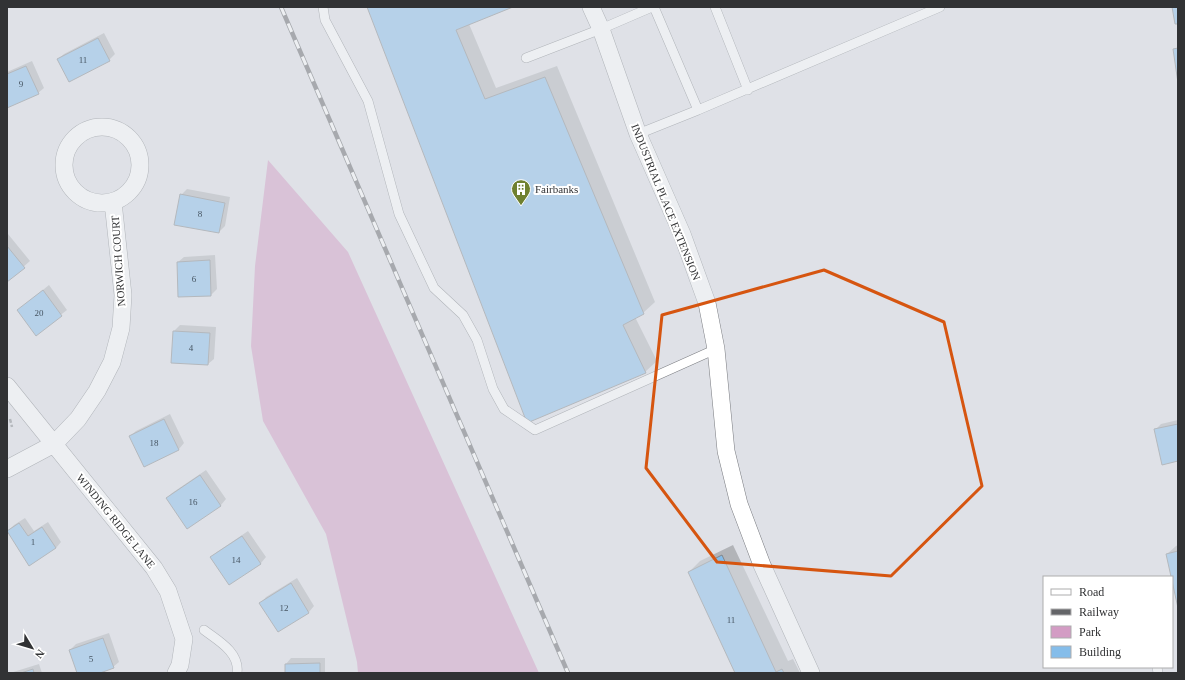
<svg xmlns="http://www.w3.org/2000/svg" width="1185" height="680" font-family="Georgia,serif">
  <rect width="100%" height="100%" fill="#dfe1e7"/>
  <path fill="#d39cc4" d="M 268,160 L 348,252 L 539,673 L 358,673 L 357,662 L 326,534 L 263,421 L 251,346 L 255,266 Z"/>
  <path fill="#0003" d="M 368,7 L 510,7 L 469,24 L 496,88 L 557,66 L 655,302 L 643,313 L 635,317 L 657,361 L 645,372 Z
    M 104,33 L 115,54 L 109,60 L 58,59 L 64,54 Z
    M 32,61 L 44,88 L 38,93 L 7,107 L 7,72 Z
    M 187,189 L 230,197 L 225,226 L 219,232 L 181,195 Z
    M 8,234 L 30,261 L 7,281 L 7,235 Z
    M 215,255 L 217,289 L 211,295 L 179,296 L 178,262 L 184,257 Z
    M 49,285 L 67,310 L 36,334 L 18,310 Z
    M 180,325 L 216,327 L 214,359 L 208,364 L 173,362 L 174,331 Z
    M 170,414 L 184,443 L 179,449 L 130,436 L 136,431 Z
    M 1178,420 L 1178,460 L 1155,430 L 1161,424 Z
    M 206,470 L 226,499 L 221,505 L 187,528 L 167,498 L 172,493 Z
    M 25,518 L 34,531 L 48,522 L 61,542 L 56,548 L 8,531 L 14,525 Z
    M 248,531 L 266,557 L 261,563 L 229,584 L 212,557 L 217,552 Z
    M 733,545 L 788,661 L 793,659 L 800,673 L 736,673 L 689,572 L 700,561 Z
    M 1178,545 L 1178,603 L 1167,554 L 1176,546 Z
    M 297,578 L 314,606 L 309,612 L 278,631 L 261,603 L 266,597 Z
    M 109,633 L 119,662 L 113,667 L 97,673 L 78,673 L 70,650 L 76,644 Z
    M 291,658 L 325,658 L 325,673 L 286,673 L 286,664 Z
    M 39,664 L 42,673 L 10,673 Z"/>
  <path fill="#85bdea" stroke="#82868b" d="M 367,7 L 513,7 L 456,30 L 485,99 L 545,77 L 644,314 L 623,325 L 646,373 L 527,423 Z
    M 1172,7 L 1178,7 L 1178,24 L 1175,24 Z
    M 98,38 L 110,61 L 69,82 L 57,59 Z
    M 1178,48 L 1178,83 L 1173,49 Z
    M 26,66 L 39,94 L 7,108 L 7,74 Z
    M 180,194 L 225,203 L 219,233 L 174,225 Z
    M 7,246 L 25,268 L 7,282 Z
    M 210,260 L 211,296 L 178,297 L 177,262 Z
    M 43,290 L 62,316 L 36,336 L 17,310 Z
    M 173,331 L 210,333 L 208,365 L 171,363 Z
    M 164,419 L 179,450 L 144,467 L 129,436 Z
    M 1178,424 L 1178,461 L 1162,465 L 1154,429 Z
    M 200,475 L 221,506 L 187,529 L 166,498 Z
    M 19,523 L 28,536 L 42,527 L 56,548 L 29,566 L 7,531 Z
    M 242,536 L 261,564 L 229,585 L 210,557 Z
    M 1178,551 L 1178,608 L 1166,554 Z
    M 722,555 L 776,672 L 782,669 L 784,673 L 735,673 L 688,572 Z
    M 291,583 L 309,613 L 278,632 L 259,603 Z
    M 103,638 L 114,668 L 100,673 L 77,673 L 69,650 Z
    M 320,663 L 320,673 L 285,673 L 285,664 Z
    M 33,669 L 34,673 L 21,673 Z"/>
  <g fill="none" stroke-linecap="round" stroke-linejoin="round">
    <defs>
      <path id="lane" d="M 323,7 L 325,20 L 368,101 L 399,214 L 434,288 L 463,315 L 477,340 L 493,389 L 504,409 L 535,430 L 716,349
        M 654,7 L 698,110 L 940,7
        M 715,7 L 748,90
        M 526,58 L 601,29 L 652,7
        M 638,134 L 698,110
        M 204,630 C 217,640 240,652 237,673
        M 1157,667 L 1158,673"/>
      <path id="street" d="M 591,7 L 601,29 L 638,134 L 682,234 L 707,303 L 716,349 L 726,451 L 739,504 L 762,565 L 811,673
        M64 165a38 38 0 1 1 76 0a38 38 0 1 1-76 0Z
        M 7,386 L 154,568 L 168,591 L 184,639 L 180,665 L 176,673
        M 7,469 L 54,444 L 78,419 L 97,391 L 112,362 L 121,328 L 123,295 L 113,202"/>
    </defs>
    <use href="#lane" stroke="#7b7d82" stroke-width="10"/>
    <use href="#street" stroke="#7b7d82" stroke-width="18"/>
    <path stroke="#84868a" stroke-width="2.5" stroke-dasharray="4 2" stroke-linecap="butt" d="M 10,419 L 12,427"/>
    <use href="#lane" stroke="#fff" stroke-width="9"/>
    <use href="#street" stroke="#fff" stroke-width="17"/>
    <defs>
      <path id="rail" d="M 281,7 L 568,673"/>
    </defs>
    <use href="#rail" stroke="#646568" stroke-width="4.5"/>
    <use href="#rail" stroke="#fff" stroke-width="3" stroke-dasharray="9" stroke-linecap="butt"/>
  </g>
  <path d="M0 0H1185V680H0ZM 824,270 L 944,322 L 982,486 L 891,576 L 717,562 L 646,468 L 662,315 Z" fill="#dfe1e7" fill-opacity=".55" fill-rule="evenodd"/>
  <path fill="none" stroke="#d65510" stroke-width="3" stroke-linejoin="round" d="M 824,270 L 944,322 L 982,486 L 891,576 L 717,562 L 646,468 L 662,315 Z"/>
  <defs>
    <symbol id="building-pin" viewBox="-11 -11 22 30"><path d="M0 17L-7.5 6A9.5 9.5 0 1 1 7.5 6Z" fill="#6f802f" stroke="#fff"/><path d="M-4-6H4V6H1V3H-1V6H-4ZM-2.5-4.3h1.7v1.8h-1.7ZM.8-4.3h1.7v1.8H.8ZM-2.5-1h1.7V.8h-1.7ZM.8-1h1.7V.8H.8Z" fill="#fff"/></symbol>
  </defs>
  <g fill-rule="evenodd">
    <use href="#building-pin" x="510" y="178" width="22" height="30"/>
  </g>
  <g text-anchor="middle" stroke-width="4" stroke-linejoin="round" paint-order="stroke">
    <g font-size="9" fill="#465562">
      <text x="83" y="63">11</text>
      <text x="21" y="87">9</text>
      <text x="200" y="217">8</text>
      <text x="194" y="282">6</text>
      <text x="39" y="316">20</text>
      <text x="191" y="351">4</text>
      <text x="154" y="446">18</text>
      <text x="193" y="505">16</text>
      <text x="33" y="545">1</text>
      <text x="236" y="563">14</text>
      <text x="284" y="611">12</text>
      <text x="731" y="623">11</text>
      <text x="91" y="662">5</text>
    </g>
    <g font-size="11" fill="#313234" stroke="#fff" text-anchor="start">
      <text x="535" y="193">Fairbanks</text>
    </g>
    <g font-size="11" fill="#313234" stroke="#fff">
      <text transform="translate(666 202) rotate(68)" y="4">INDUSTRIAL PLACE EXTENSION</text>
      <text transform="translate(118 261) rotate(-94)" y="4">NORWICH COURT</text>
      <text transform="translate(116 521) rotate(51)" y="4">WINDING RIDGE LANE</text>
    </g>
  </g>
  <rect width="1185" height="680" fill="none" stroke="#313234" stroke-width="16"/>
  <rect x="1043" y="576" width="130" height="92" fill="#ffffff" stroke="#adadae"/>
  <rect x="1051" y="589" width="20" height="6" fill="#ffffff" stroke="#adadae"/>
  <text x="1079" y="596" font-size="12" fill="#313234">Road</text>
  <rect x="1051" y="609" width="20" height="6" fill="#646568" stroke="#adadae"/>
  <text x="1079" y="616" font-size="12" fill="#313234">Railway</text>
  <rect x="1051" y="626" width="20" height="12" fill="#d39cc4" stroke="#adadae"/>
  <text x="1079" y="636" font-size="12" fill="#313234">Park</text>
  <rect x="1051" y="646" width="20" height="12" fill="#85bdea" stroke="#adadae"/>
  <text x="1079" y="656" font-size="12" fill="#313234">Building</text>
  <g transform="translate(32 648) rotate(128)" stroke="#ffffff" stroke-width="3" paint-order="stroke">
  <path d="M0-3L7 15L0 10L-7 15Z" fill="#313234"/>
  <text y="-6" font-size="11" font-weight="bold" text-anchor="middle" fill="#313234">N</text>
  </g>
</svg>
